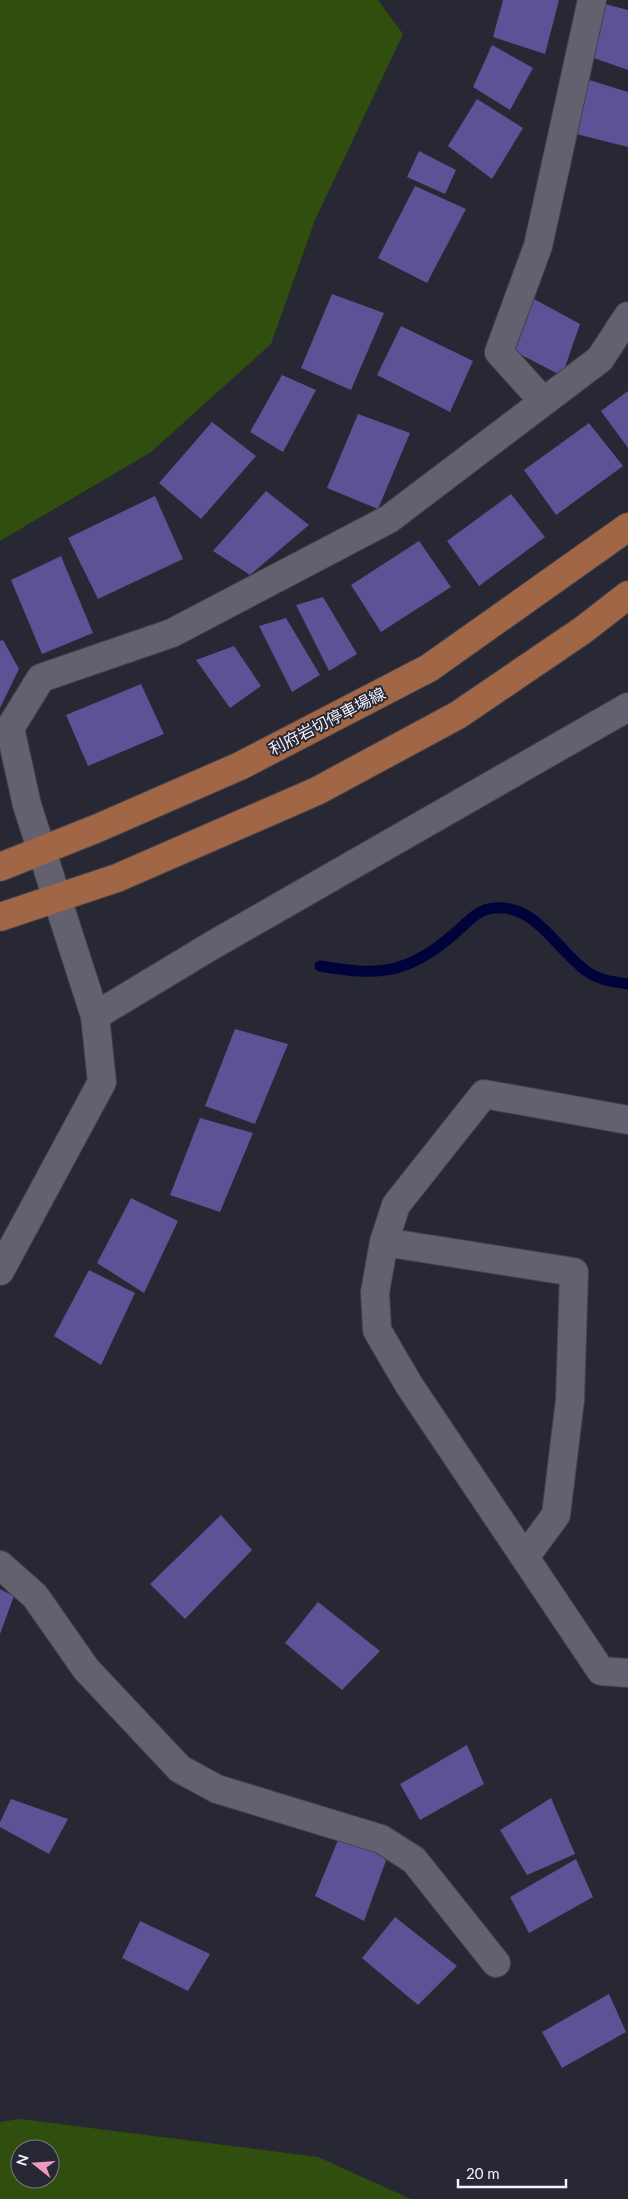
<svg xmlns="http://www.w3.org/2000/svg" width="628" height="2199" font-family="Lato,'Noto Sans JP',sans-serif">
  <rect width="100%" height="100%" fill="#282734"/>
  <path fill="#304e0d" fill-rule="evenodd" d="M 0,0 L 378,0 L 403,34 L 315,220 L 271,344 L 151,452 L 0,541 Z
    M 20,2119 L 318,2157 L 411,2199 L 0,2199 L 0,2122 ZM 20,2149 L 50,2149 L 50,2179 L 20,2179 Z"/>
  <g fill="none" stroke-linecap="round" stroke-linejoin="round">
    <path stroke="#00033a" stroke-width="11" d="M 320,966 C 378,976 407,975 454,934 C 466,924 477,909 494,908 C 536,904 556,949 585,970 C 598,980 613,982 628,984"/>
  </g>
  <path fill="#5c5295" d="M 503,0 L 559,0 L 545,54 L 493,37 Z
    M 605,4 L 628,10 L 628,70 L 591,57 Z
    M 492,45 L 533,68 L 510,110 L 473,87 Z
    M 586,79 L 628,92 L 628,147 L 576,134 Z
    M 477,99 L 523,128 L 492,179 L 448,146 Z
    M 419,151 L 456,170 L 445,194 L 407,177 Z
    M 415,186 L 466,209 L 427,283 L 378,258 Z
    M 332,294 L 384,313 L 351,390 L 301,368 Z
    M 534,299 L 580,324 L 562,376 L 512,350 Z
    M 401,326 L 473,361 L 450,412 L 377,375 Z
    M 282,375 L 316,390 L 283,452 L 250,432 Z
    M 628,391 L 628,448 L 601,411 Z
    M 358,414 L 410,433 L 378,509 L 327,488 Z
    M 212,422 L 256,456 L 201,519 L 159,483 Z
    M 589,423 L 623,466 L 556,515 L 524,470 Z
    M 266,491 L 309,525 L 250,575 L 213,551 Z
    M 511,494 L 545,537 L 479,586 L 447,541 Z
    M 155,496 L 183,559 L 98,599 L 68,538 Z
    M 419,541 L 451,587 L 381,632 L 351,585 Z
    M 61,556 L 93,633 L 42,654 L 11,580 Z
    M 323,597 L 357,654 L 329,671 L 296,605 Z
    M 286,618 L 320,675 L 292,692 L 259,626 Z
    M 3,640 L 19,669 L 0,708 L 0,641 Z
    M 234,646 L 261,686 L 230,708 L 196,660 Z
    M 141,684 L 164,734 L 88,766 L 66,715 Z
    M 235,1029 L 288,1044 L 255,1124 L 205,1106 Z
    M 200,1118 L 253,1133 L 220,1212 L 170,1195 Z
    M 131,1198 L 178,1221 L 144,1293 L 97,1263 Z
    M 89,1270 L 135,1293 L 101,1365 L 54,1336 Z
    M 221,1515 L 252,1550 L 185,1619 L 150,1584 Z
    M 0,1589 L 14,1596 L 0,1634 Z
    M 318,1602 L 380,1651 L 342,1690 L 285,1643 Z
    M 467,1745 L 484,1784 L 420,1820 L 400,1784 Z
    M 551,1798 L 575,1854 L 527,1875 L 500,1830 Z
    M 11,1799 L 68,1819 L 49,1854 L 0,1827 L 0,1822 Z
    M 343,1828 L 391,1847 L 364,1921 L 315,1896 Z
    M 576,1859 L 593,1897 L 529,1933 L 510,1897 Z
    M 395,1917 L 457,1966 L 418,2005 L 362,1958 Z
    M 140,1921 L 210,1954 L 188,1991 L 122,1958 Z
    M 609,1994 L 626,2032 L 562,2068 L 542,2032 Z"/>
  <g fill="none" stroke-linecap="round" stroke-linejoin="round">
    <defs>
      <path id="minor" d="M 543,401 L 499,352 L 538,246 L 592,0
        M 95,1016 L 211,946 L 628,707
        M 628,1120 L 484,1094 L 396,1205 L 384,1242 L 375,1292 L 377,1330 L 409,1385 L 601,1671 L 628,1673
        M 384,1242 L 574,1272 L 570,1400 L 556,1515 L 525,1557
        M 0,1271 L 102,1082 L 95,1016 L 27,805 L 10,728 L 41,678 L 172,633 L 389,519 L 600,359 L 628,316
        M 0,1565 L 35,1596 L 86,1669 L 180,1769 L 217,1789 L 381,1839 L 414,1860 L 496,1963"/>
      <path id="major" d="M 0,867 L 98,828 L 240,766 L 429,668 L 628,527
        M 0,917 L 117,878 L 317,791 L 458,715 L 583,630 L 628,595"/>
    </defs>
    <use href="#minor" stroke="#43424c" stroke-width="30"/>
    <use href="#major" stroke="#43424c" stroke-width="30"/>
    <use href="#minor" stroke="#626170" stroke-width="28"/>
    <use href="#major" stroke="#a06645" stroke-width="28"/>
  </g>
  <g text-anchor="middle" stroke-width="4" stroke-linejoin="round" paint-order="stroke">
    <g font-size="16" fill="#f3f2fb" stroke="#282734">
      <text transform="translate(327 721) rotate(-27)" y="6">利府岩切停車場線</text>
    </g>
  </g>
  <g transform="translate(35 2164) rotate(287)"><circle r="24" fill="#282734" stroke="#797884"/>
  <path d="M0-4L9 19L0 12L-9 19Z" fill="#ef9ab8"/>
  <text y="-8" font-size="14" font-weight="bold" text-anchor="middle" fill="#f3f2fb">N</text>
  </g>
  <path d="M458 2179v8h108v-8" fill="none" stroke="#f3f2fb" stroke-width="2.5"/>
  <text x="466" y="2179" font-size="15" fill="#f3f2fb" stroke="#282734" stroke-width="4" paint-order="stroke">20 m</text>
</svg>
